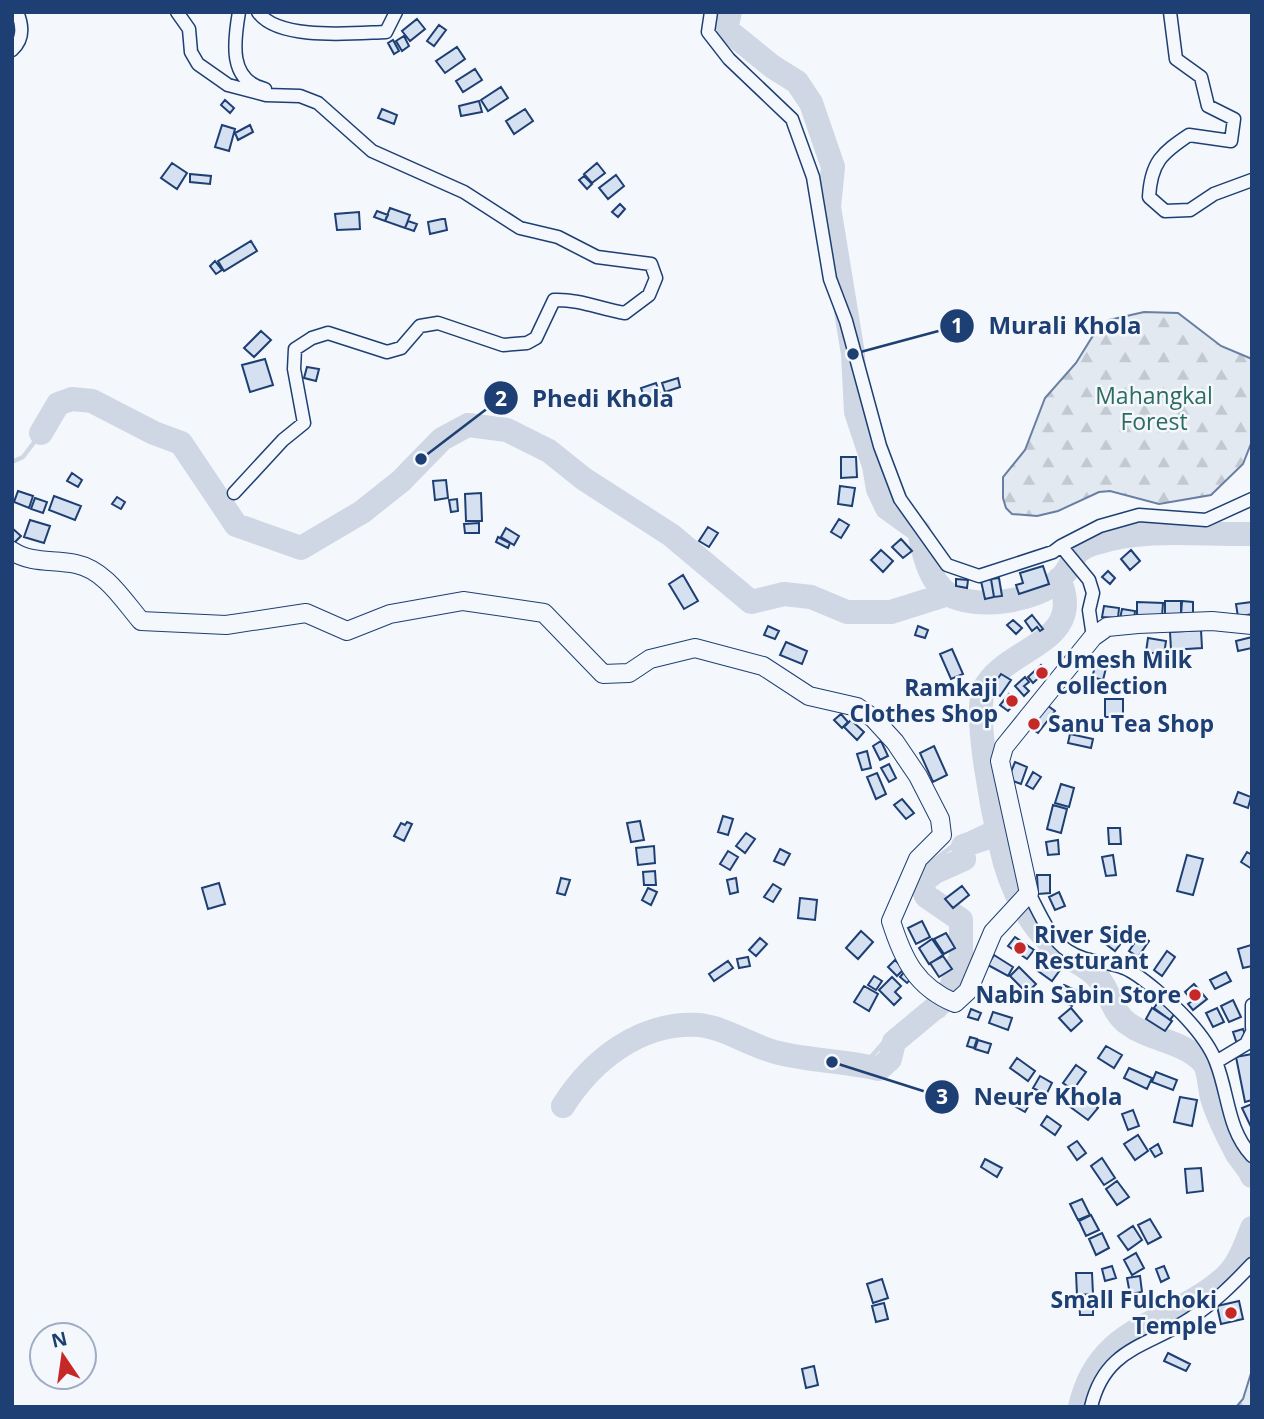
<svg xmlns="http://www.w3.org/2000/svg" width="1264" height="1419" font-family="'Open Sans',sans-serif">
  <defs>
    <pattern id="forest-firs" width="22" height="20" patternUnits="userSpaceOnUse" patternTransform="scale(1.75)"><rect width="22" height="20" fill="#e3e9f0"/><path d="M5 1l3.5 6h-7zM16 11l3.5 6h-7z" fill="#c2c9d1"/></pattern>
  </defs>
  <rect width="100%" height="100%" fill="#f4f7fb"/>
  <path fill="url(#forest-firs)" stroke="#687fa3" stroke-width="2" d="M 1144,312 L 1178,313 L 1221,346 L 1252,359 L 1252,441 L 1243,464 L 1211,495 L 1159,504 L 1110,491 L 1099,492 L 1058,511 L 1037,516 L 1012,514 L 1006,508 L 1003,498 L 1003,477 L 1025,450 L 1045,398 L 1076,363 L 1094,334 L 1109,320 Z
    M 1252,1370 L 1252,1407 L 1236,1407 L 1243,1399 Z"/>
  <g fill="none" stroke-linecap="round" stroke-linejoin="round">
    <path stroke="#cfd7e4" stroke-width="4.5" d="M 12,462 L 23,457 L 41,433
      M 921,870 L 970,833 L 987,825 L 996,816
      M 917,881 L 929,896 L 965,921 L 969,938 L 959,983
      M 864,1065 L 884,1042 L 943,1015"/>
    <path stroke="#cfd7e4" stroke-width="24" d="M 730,12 L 726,29 L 773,67 L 797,82 L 811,103 L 833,167 L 829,207 L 853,354 L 856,412 L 874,466 L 878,489 L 887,508 L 919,531 C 923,552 929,581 948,594 C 976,611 1037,601 1060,579 C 1077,562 1068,551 1096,543 C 1146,527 1200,535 1252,534
      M 41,433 L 58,404 L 72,399 L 92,401 L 154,433 L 181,443 L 236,525 L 301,548 L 362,512 L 401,481 L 442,439 L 468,425 L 507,430 L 549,451 L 584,479 L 671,535 L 751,602 L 784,594 L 811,597 L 847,612 L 891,612 L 948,594
      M 1059,579 C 1088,644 1004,647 984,689 C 973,715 994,817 1001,847 C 1009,886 1031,932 1065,955 C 1077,963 1089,967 1099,979 C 1110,992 1112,1012 1127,1023 C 1151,1041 1181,1040 1202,1061 C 1210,1068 1209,1090 1213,1101 C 1219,1119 1228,1137 1237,1154 C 1242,1162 1249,1168 1252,1176
      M 563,1106 C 592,1060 640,1022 698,1025 C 725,1027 752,1047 779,1053 C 812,1061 846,1061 879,1069 L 890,1059 L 894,1042 L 948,997 L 961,956 L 961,920 L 926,896 L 921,883 L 935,872 L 964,859 L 963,846 L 998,834
      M 1080,1407 C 1099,1323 1169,1326 1223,1279 C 1238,1267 1245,1246 1252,1228"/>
  </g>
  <path fill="#d5e0f0" stroke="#1d3f73" stroke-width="2" d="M 417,19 L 425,29 L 410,41 L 402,31 Z
    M 439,25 L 446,30 L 434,46 L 427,41 Z
    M 404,36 L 409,46 L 402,51 L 396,41 Z
    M 393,40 L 399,51 L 394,54 L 388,43 Z
    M 457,47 L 465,59 L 445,73 L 436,61 Z
    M 475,69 L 482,80 L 463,92 L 456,81 Z
    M 501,87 L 508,98 L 488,111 L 481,100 Z
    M 225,100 L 234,108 L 230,113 L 221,105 Z
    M 479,101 L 482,112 L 461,116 L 459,106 Z
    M 382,109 L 397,115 L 394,124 L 378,118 Z
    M 525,109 L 533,121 L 514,134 L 506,121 Z
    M 222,125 L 235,129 L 229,151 L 215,147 Z
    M 250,125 L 253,132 L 238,140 L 235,133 Z
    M 172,163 L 187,173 L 177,189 L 161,178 Z
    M 597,163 L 605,173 L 592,183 L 584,174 Z
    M 190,174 L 211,176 L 210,184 L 190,182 Z
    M 616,175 L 624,186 L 608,199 L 599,188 Z
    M 584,176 L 592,184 L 587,189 L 579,180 Z
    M 620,204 L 625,209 L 618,217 L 612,212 Z
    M 390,208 L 410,215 L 405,228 L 385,221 Z
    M 377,211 L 388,215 L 385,221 L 374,217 Z
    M 359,212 L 360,229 L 337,230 L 335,214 Z
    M 442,219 L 445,219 L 447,230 L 430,234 L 428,222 Z
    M 408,221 L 417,224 L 414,231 L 405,228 Z
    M 251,241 L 257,251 L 224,271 L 218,261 Z
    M 215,261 L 222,270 L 216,274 L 210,266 Z
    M 261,331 L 271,340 L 254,357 L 244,348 Z
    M 265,359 L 273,385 L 250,392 L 242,365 Z
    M 307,367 L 319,369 L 316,381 L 304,378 Z
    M 678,378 L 680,387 L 665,392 L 662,383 Z
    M 656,383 L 660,394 L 645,399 L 641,388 Z
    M 841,457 L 856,457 L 857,477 L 841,478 Z
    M 72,473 L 82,480 L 78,487 L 67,481 Z
    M 446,480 L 448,498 L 435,500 L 433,481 Z
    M 840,486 L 855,488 L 852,506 L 838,504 Z
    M 18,491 L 33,496 L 29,508 L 14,502 Z
    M 481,493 L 482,521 L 466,521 L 465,494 Z
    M 54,496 L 81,506 L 75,520 L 49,510 Z
    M 117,497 L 125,502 L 121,509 L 112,504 Z
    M 35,498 L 47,502 L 43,513 L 31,509 Z
    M 457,499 L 458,511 L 451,512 L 449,500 Z
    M 839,519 L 849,525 L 841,538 L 831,532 Z
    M 30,520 L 50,526 L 44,543 L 24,537 Z
    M 479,523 L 479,533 L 465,533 L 464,524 Z
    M 708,527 L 718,533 L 709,547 L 699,541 Z
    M 12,528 L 21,536 L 12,545 Z
    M 506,528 L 519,536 L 514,545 L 501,537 Z
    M 498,537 L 510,543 L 508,548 L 496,542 Z
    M 901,539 L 912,551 L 903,558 L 892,547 Z
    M 881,550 L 893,561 L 883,572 L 871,560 Z
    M 1131,550 L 1140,561 L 1130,570 L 1121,559 Z
    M 1043,566 L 1049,584 L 1019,594 L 1016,585 L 1023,583 L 1020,573 Z
    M 1108,571 L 1115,578 L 1110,584 L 1102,577 Z
    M 683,575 L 698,601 L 684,609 L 669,584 Z
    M 999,578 L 1002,596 L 994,597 L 991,579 Z
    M 956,579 L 968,580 L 967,588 L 956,586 Z
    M 991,579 L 994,597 L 985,599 L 981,581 Z
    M 1165,601 L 1181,601 L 1181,616 L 1165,616 Z
    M 1182,601 L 1193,602 L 1193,616 L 1181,616 Z
    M 1137,602 L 1163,603 L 1162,617 L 1137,616 Z
    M 1252,602 L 1252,614 L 1238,617 L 1236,604 Z
    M 1104,606 L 1119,608 L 1118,618 L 1102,617 Z
    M 1122,609 L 1135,611 L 1134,620 L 1120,619 Z
    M 1032,615 L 1043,629 L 1040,631 L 1037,627 L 1032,631 L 1025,621 Z
    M 1013,620 L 1022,628 L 1016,634 L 1007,625 Z
    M 768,626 L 779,631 L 775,639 L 764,635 Z
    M 918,626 L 928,630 L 925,638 L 915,635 Z
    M 1201,630 L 1202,648 L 1171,650 L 1170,632 Z
    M 1252,637 L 1252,648 L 1238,651 L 1236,641 Z
    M 1148,638 L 1166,641 L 1164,655 L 1146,652 Z
    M 786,642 L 807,651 L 802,664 L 780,655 Z
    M 952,649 L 963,674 L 951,679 L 940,654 Z
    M 1097,661 L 1107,664 L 1103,680 L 1092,677 Z
    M 1041,665 L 1046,671 L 1033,683 L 1028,677 Z
    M 1001,674 L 1011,680 L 1000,696 L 990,690 Z
    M 1025,677 L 1029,682 L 1024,686 L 1029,691 L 1024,696 L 1015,686 Z
    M 1009,694 L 1017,701 L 1008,711 L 1000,705 Z
    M 1105,699 L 1123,699 L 1123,717 L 1105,717 Z
    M 1044,703 L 1055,711 L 1038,733 L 1028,726 Z
    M 841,714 L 848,722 L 842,728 L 834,720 Z
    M 851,720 L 864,732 L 857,740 L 844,727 Z
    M 1070,734 L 1093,739 L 1091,748 L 1068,743 Z
    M 881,741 L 888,756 L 880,760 L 873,746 Z
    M 934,746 L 947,775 L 933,782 L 920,753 Z
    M 867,751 L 871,768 L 862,770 L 857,754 Z
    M 1015,762 L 1027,767 L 1021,784 L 1008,779 Z
    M 889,764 L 896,778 L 889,782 L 881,768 Z
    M 1033,772 L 1041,777 L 1033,789 L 1026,785 Z
    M 877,773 L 886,794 L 876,799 L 867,777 Z
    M 1061,784 L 1074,788 L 1069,807 L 1055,803 Z
    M 1238,792 L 1251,797 L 1248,808 L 1234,803 Z
    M 902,799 L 914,813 L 906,819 L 894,805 Z
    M 1053,805 L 1067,809 L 1061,833 L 1047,829 Z
    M 723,816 L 733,819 L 728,835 L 718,832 Z
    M 640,821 L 644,840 L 631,842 L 627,823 Z
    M 407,822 L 412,824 L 404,841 L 394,836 L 401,823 L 405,825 Z
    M 1108,828 L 1120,828 L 1121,844 L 1109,844 Z
    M 746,833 L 755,839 L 745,853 L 736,846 Z
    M 1058,840 L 1059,854 L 1048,855 L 1046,842 Z
    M 654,846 L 655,863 L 638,865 L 636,848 Z
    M 780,849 L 790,854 L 784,865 L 774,861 Z
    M 728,851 L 738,857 L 730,870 L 720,864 Z
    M 1247,852 L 1252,855 L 1252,869 L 1241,862 Z
    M 1113,855 L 1116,875 L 1106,876 L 1102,857 Z
    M 1187,855 L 1203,859 L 1193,895 L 1177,891 Z
    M 655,871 L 656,885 L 644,885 L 643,872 Z
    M 1037,875 L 1050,875 L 1050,893 L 1038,894 Z
    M 561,878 L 570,880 L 565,895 L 557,893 Z
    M 736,878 L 738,892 L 730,894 L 727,880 Z
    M 219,883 L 225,904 L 208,909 L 202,888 Z
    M 773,884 L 781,889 L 773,902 L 764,897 Z
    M 962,886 L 969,895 L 953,908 L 945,899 Z
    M 648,888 L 657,892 L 651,905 L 642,900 Z
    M 1059,892 L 1065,906 L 1055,910 L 1049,897 Z
    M 800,898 L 817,900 L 815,920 L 798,918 Z
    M 922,921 L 930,937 L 916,944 L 908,928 Z
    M 1114,928 L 1126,937 L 1115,951 L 1103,942 Z
    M 861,931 L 873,942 L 858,959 L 846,948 Z
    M 946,933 L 955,948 L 944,954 L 934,939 Z
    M 1140,935 L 1149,941 L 1138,957 L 1129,951 Z
    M 1015,937 L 1034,950 L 1027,959 L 1008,946 Z
    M 760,938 L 767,944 L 756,956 L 749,950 Z
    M 932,939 L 943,955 L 929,964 L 919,948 Z
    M 1251,945 L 1252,966 L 1243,968 L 1238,949 Z
    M 1167,951 L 1175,957 L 1162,976 L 1154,970 Z
    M 994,955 L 1013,967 L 1008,976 L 988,965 Z
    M 943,956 L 952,969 L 939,977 L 930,963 Z
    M 748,957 L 750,966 L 739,968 L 737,959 Z
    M 895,960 L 904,969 L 897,976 L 888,967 Z
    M 1045,960 L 1060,970 L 1052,981 L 1038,971 Z
    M 728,961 L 733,968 L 714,981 L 709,974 Z
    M 1019,967 L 1036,984 L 1027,993 L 1010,976 Z
    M 906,970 L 913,977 L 907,983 L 900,977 Z
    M 1226,972 L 1231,981 L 1215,989 L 1210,980 Z
    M 874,976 L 882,981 L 876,990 L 868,985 Z
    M 892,977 L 901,986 L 895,992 L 901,998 L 894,1005 L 879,990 Z
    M 1194,984 L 1207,999 L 1193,1010 L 1188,1004 L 1192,1001 L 1185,992 Z
    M 1064,985 L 1079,992 L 1072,1006 L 1058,999 Z
    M 864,986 L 878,994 L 869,1011 L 854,1002 Z
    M 1233,1000 L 1241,1017 L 1229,1022 L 1221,1006 Z
    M 1159,1001 L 1175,1013 L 1170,1020 L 1154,1008 Z
    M 1071,1008 L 1082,1021 L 1071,1031 L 1059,1018 Z
    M 1152,1008 L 1172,1021 L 1165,1031 L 1146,1019 Z
    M 1217,1008 L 1224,1022 L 1213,1027 L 1206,1013 Z
    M 971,1009 L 981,1013 L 978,1020 L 968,1017 Z
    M 993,1012 L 1012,1018 L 1008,1030 L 989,1023 Z
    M 1243,1029 L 1247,1041 L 1237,1044 L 1233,1032 Z
    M 970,1037 L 977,1039 L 974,1048 L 967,1046 Z
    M 978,1040 L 991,1044 L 988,1053 L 975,1049 Z
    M 1106,1046 L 1122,1055 L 1114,1068 L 1098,1058 Z
    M 1252,1054 L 1252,1100 L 1245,1102 L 1236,1057 Z
    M 1017,1058 L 1035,1071 L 1028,1081 L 1010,1068 Z
    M 1076,1065 L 1086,1072 L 1073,1090 L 1063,1083 Z
    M 1129,1068 L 1152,1078 L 1147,1089 L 1124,1078 Z
    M 1156,1072 L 1177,1080 L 1173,1090 L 1152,1082 Z
    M 1040,1076 L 1052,1083 L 1046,1095 L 1033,1088 Z
    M 1079,1093 L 1098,1108 L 1088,1120 L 1069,1106 Z
    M 1016,1097 L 1029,1105 L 1025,1112 L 1011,1104 Z
    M 1180,1097 L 1197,1100 L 1192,1126 L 1174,1122 Z
    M 1252,1104 L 1252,1129 L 1242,1108 Z
    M 1133,1110 L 1139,1126 L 1128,1130 L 1122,1114 Z
    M 1047,1116 L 1061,1126 L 1055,1135 L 1041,1125 Z
    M 1138,1135 L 1148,1151 L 1135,1160 L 1124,1144 Z
    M 1077,1141 L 1086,1153 L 1077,1160 L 1068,1147 Z
    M 1158,1144 L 1162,1153 L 1155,1157 L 1150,1149 Z
    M 1102,1158 L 1115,1178 L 1104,1185 L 1091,1166 Z
    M 985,1159 L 1002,1168 L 997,1177 L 981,1167 Z
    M 1201,1168 L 1203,1191 L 1187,1193 L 1185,1169 Z
    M 1117,1181 L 1129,1197 L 1117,1205 L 1106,1189 Z
    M 1082,1199 L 1090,1215 L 1078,1220 L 1070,1204 Z
    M 1091,1215 L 1099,1230 L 1086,1236 L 1079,1221 Z
    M 1150,1219 L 1161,1237 L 1148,1244 L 1138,1225 Z
    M 1133,1226 L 1142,1240 L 1128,1250 L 1118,1236 Z
    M 1102,1233 L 1109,1248 L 1096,1255 L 1089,1239 Z
    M 1136,1253 L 1144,1268 L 1132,1275 L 1124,1260 Z
    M 1112,1266 L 1116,1278 L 1105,1281 L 1102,1269 Z
    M 1164,1266 L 1169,1278 L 1161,1282 L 1156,1269 Z
    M 1076,1273 L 1092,1273 L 1093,1294 L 1077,1295 Z
    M 1140,1276 L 1142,1292 L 1130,1294 L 1127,1278 Z
    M 882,1279 L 888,1298 L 873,1303 L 867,1284 Z
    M 1093,1294 L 1093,1315 L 1080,1315 L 1079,1295 Z
    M 1239,1301 L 1243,1319 L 1221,1324 L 1217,1306 Z
    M 884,1303 L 888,1319 L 876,1322 L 872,1306 Z
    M 1168,1353 L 1190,1364 L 1186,1371 L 1164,1361 Z
    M 814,1366 L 818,1385 L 806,1388 L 802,1369 Z"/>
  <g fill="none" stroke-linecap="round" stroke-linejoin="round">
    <defs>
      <path id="street" d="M 177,12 L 189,29 L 191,52 L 198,64 L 228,85 L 266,95 L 300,96 L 318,103 L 372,151 L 464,192 L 520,228 L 558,237 L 597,257 L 651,264 L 656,278 L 649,295 L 625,313 C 600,309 580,299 554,300 L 536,338 L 527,343 L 503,345 L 438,323 L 420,326 L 401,348 L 387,352 L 328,333 L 312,338 L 295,349 L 294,369 L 304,423 L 283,440 L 234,493
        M 239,12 C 234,41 228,81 265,89
        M 258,12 C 278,41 354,33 386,32 L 396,12
        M 711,12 L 708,32 L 729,59 L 792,119 L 813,177 L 830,279 L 846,321 L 880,446 L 900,499 L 947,565 L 979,576 L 1053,552 L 1061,546 L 1089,580 L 1093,593 L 1089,610 L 1093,637
        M 1170,12 L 1176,59 L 1201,77 L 1208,106 L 1234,119 L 1231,141 L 1189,135 C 1162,153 1151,162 1149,197 L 1165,211 L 1190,210 L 1214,194 L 1252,180
        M 12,50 C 24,39 23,26 17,12
        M 1061,546 L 1100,526 L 1139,515 L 1206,520 L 1252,499
        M 1029,893 C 1039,912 1050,939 1068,951 C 1086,963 1107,961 1124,968 C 1140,974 1174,1005 1186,1018 C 1198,1031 1210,1046 1216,1062 C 1229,1095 1227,1129 1252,1156
        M 1252,1005 L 1252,1028
        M 1216,1062 L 1246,1044 L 1252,1032
        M 1091,1407 C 1105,1347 1148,1347 1191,1318 C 1215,1302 1233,1284 1252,1264"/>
      <path id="secondary" d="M 12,551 C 32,564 53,559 76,564 C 105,570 123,600 141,621 L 226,625 L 306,613 L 347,631 L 390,614 L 463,601 L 544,613 L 603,674 L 629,673 L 650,659 L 695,648 L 763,666 L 809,696 L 857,707 L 873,718 L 895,742 L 918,776 L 940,819 L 942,835 L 918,859 L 891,921 C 903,959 916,987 955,1003 L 968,991 L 993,932 L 1029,893 L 1000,761 L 1004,747 L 1093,637 L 1107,627 L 1138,624 L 1212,621 L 1252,625"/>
    </defs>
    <use href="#street" stroke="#1d3f73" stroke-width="15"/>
    <use href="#secondary" stroke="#1d3f73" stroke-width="20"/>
    <use href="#street" stroke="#f4f7fb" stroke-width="12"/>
    <use href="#secondary" stroke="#f4f7fb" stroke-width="18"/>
  </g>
  <g fill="#c62828" stroke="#f4f7fb" stroke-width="2.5">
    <circle cx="1042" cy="673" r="7"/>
    <circle cx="1012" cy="701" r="7"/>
    <circle cx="1034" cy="724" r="7"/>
    <circle cx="1020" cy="948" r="7"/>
    <circle cx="1195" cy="995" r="7"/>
    <circle cx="1231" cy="1313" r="7"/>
  </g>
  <g text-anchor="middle" stroke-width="5" stroke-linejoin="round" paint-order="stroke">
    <g font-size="23" fill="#2c6c60" stroke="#f4f7fb">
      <text x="1154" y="404">Mahangkal<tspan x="1154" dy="26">Forest</tspan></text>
    </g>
    <g font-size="23" font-weight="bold" fill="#1d3f73" stroke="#f4f7fb" text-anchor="start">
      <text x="1056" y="668">Umesh Milk<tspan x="1056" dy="26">collection</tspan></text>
      <text x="998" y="696" text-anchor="end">Ramkaji<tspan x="998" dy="26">Clothes Shop</tspan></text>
      <text x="1048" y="732">Sanu Tea Shop</text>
      <text x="1034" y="943">River Side<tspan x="1034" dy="26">Resturant</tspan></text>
      <text x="1181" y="1003" text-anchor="end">Nabin Sabin Store</text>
      <text x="1217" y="1308" text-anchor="end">Small Fulchoki<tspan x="1217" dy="26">Temple</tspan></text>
    </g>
  </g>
  <path fill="none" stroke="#1d3f73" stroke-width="2.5" d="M853 354L957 326M421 459L501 398M832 1062L942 1097"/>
  <g fill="#1d3f73" stroke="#f4f7fb" stroke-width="2.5">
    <circle cx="853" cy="354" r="7"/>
    <circle cx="421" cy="459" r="7"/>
    <circle cx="832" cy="1062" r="7"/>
    <circle cx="957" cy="326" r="18"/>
    <circle cx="501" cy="398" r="18"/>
    <circle cx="942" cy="1097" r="18"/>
  </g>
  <g font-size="21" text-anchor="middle" font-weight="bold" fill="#fff">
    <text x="957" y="333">1</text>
    <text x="501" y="406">2</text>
    <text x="942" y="1104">3</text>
  </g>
  <g font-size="24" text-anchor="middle" font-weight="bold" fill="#1d3f73" stroke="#f4f7fb" stroke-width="5" stroke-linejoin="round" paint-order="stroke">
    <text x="1065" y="334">Murali Khola</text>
    <text x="603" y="407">Phedi Khola</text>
    <text x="1048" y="1105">Neure Khola</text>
  </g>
  <rect width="1264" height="1419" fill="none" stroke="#1d3f73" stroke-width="28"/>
  <g transform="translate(63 1356) rotate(347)"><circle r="33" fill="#f4f7fb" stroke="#9eadc5" stroke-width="2"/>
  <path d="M0-5L12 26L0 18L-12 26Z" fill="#c62828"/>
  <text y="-10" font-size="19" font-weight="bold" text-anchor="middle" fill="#1d3f73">N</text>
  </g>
</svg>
